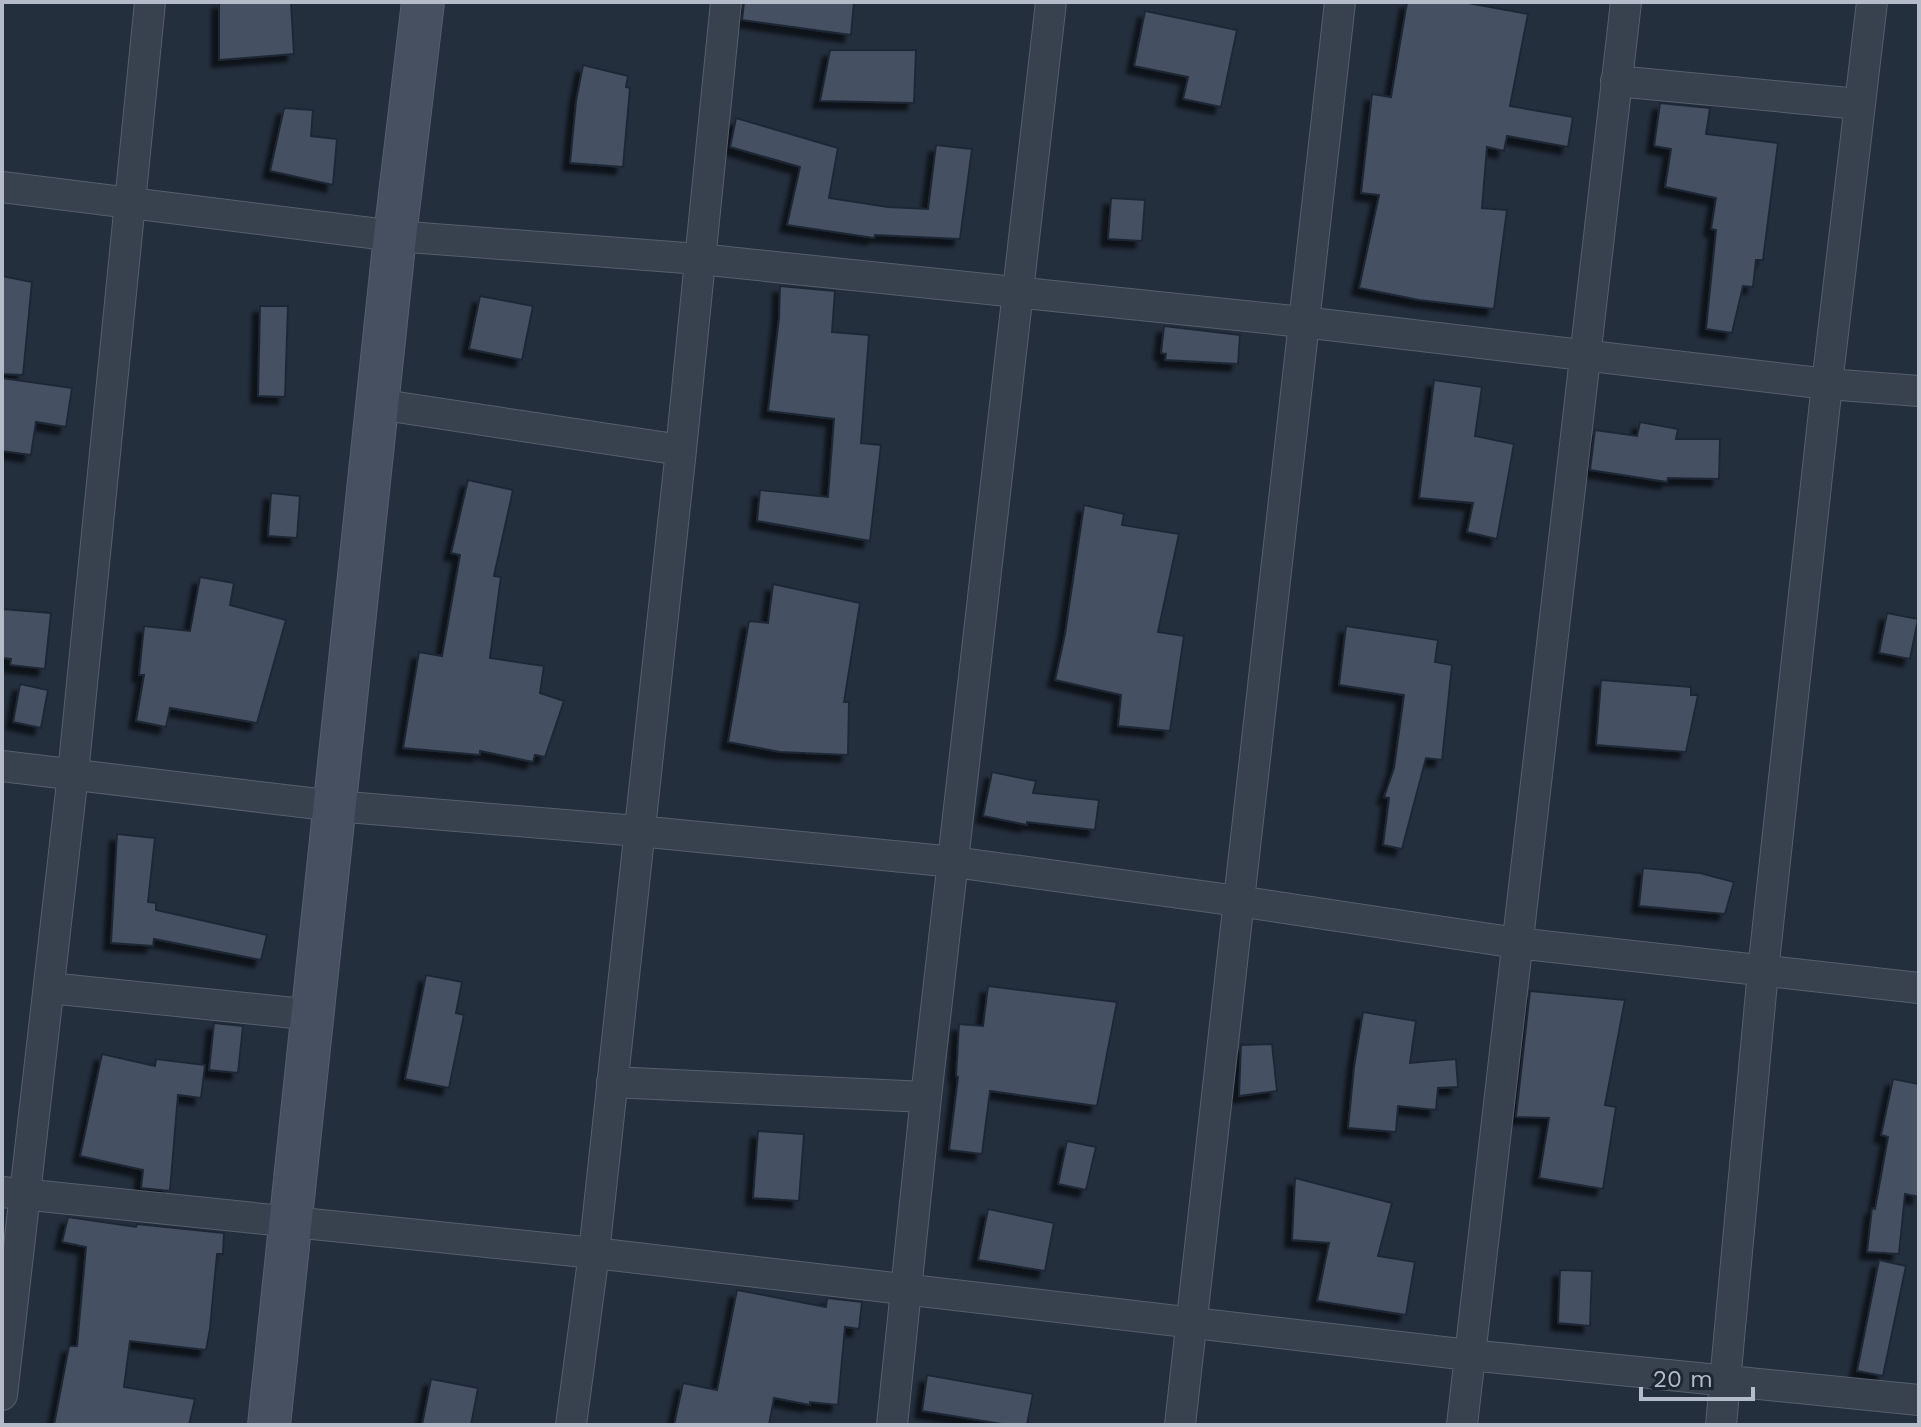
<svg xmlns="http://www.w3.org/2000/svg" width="1921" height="1427" font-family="'Work Sans',sans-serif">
  <defs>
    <filter id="shadow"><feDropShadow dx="-7" dy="7" stdDeviation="2" flood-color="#0009"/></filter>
  </defs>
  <rect width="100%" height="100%" fill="#242f3e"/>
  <path fill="#455162" stroke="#1f2835" stroke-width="2" filter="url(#shadow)" d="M 219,2 L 291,2 L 294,54 L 219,60 Z
    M 744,2 L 854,2 L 851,35 L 742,20 Z
    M 1407,2 L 1463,2 L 1528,14 L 1510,106 L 1573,117 L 1568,147 L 1507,136 L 1504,151 L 1487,147 L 1482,208 L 1507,210 L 1494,309 L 1419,300 L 1359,288 L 1379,195 L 1361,193 L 1372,94 L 1391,97 Z
    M 1145,11 L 1237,30 L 1221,107 L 1183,99 L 1188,77 L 1134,66 Z
    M 830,50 L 916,50 L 914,103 L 820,101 Z
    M 583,65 L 628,76 L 626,87 L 630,88 L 623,167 L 570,163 L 576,101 Z
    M 1660,103 L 1710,108 L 1706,134 L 1778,143 L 1763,260 L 1756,260 L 1753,287 L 1743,286 L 1732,333 L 1706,329 L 1716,230 L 1711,229 L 1716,198 L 1665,187 L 1671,149 L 1654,146 Z
    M 284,108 L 313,110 L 311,136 L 337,139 L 333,185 L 270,171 Z
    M 736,118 L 838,148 L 829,198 L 888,207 L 928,209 L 936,145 L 972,149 L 960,239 L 875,235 L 874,238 L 787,225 L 800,167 L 730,147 Z
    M 1111,198 L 1145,200 L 1142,241 L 1108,239 Z
    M 2,276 L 32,282 L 23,375 L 2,374 Z
    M 780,286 L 835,291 L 832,332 L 869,335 L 861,443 L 881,445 L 870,541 L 757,521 L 760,490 L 828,497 L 834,419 L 768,411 L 779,318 Z
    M 480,296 L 533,306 L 522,360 L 469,349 Z
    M 260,306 L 288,306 L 285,397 L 258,396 Z
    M 1164,326 L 1240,335 L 1238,364 L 1165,360 L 1166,354 L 1161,353 Z
    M 2,378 L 72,388 L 66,427 L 36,422 L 31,455 L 2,451 Z
    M 1434,380 L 1482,387 L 1475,436 L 1514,444 L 1497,539 L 1467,532 L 1473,503 L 1419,498 Z
    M 1640,422 L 1678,429 L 1676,439 L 1720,439 L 1719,479 L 1668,478 L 1667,482 L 1590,470 L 1595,430 L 1637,436 Z
    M 468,480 L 513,490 L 494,576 L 501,577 L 490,658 L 544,666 L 540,693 L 564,701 L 545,757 L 535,755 L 533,762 L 480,751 L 480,755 L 403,748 L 419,652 L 442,656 L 460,555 L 451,553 Z
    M 271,493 L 300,496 L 297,538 L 268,536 Z
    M 1084,505 L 1124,514 L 1122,525 L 1179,534 L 1158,632 L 1184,636 L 1170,731 L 1118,726 L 1121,695 L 1055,680 L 1065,634 Z
    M 200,577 L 234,583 L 230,605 L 286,620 L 257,723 L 170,708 L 166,727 L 136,721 L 144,675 L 139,675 L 144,626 L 190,631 Z
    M 773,584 L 860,603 L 844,702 L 849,702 L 848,755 L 780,752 L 728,742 L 749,621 L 768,623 Z
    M 2,609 L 51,613 L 45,669 L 10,665 L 11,659 L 2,658 Z
    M 1887,613 L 1918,619 L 1910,659 L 1879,653 Z
    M 1346,626 L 1438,640 L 1435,662 L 1452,665 L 1442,760 L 1426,758 L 1402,849 L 1383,845 L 1389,798 L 1384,797 L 1394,768 L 1404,695 L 1339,685 Z
    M 1601,680 L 1691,687 L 1691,695 L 1698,695 L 1686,752 L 1596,745 Z
    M 20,684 L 48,690 L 41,728 L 13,722 Z
    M 992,772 L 1036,781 L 1033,793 L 1099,800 L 1095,830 L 1027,822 L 1027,825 L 983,816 Z
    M 117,834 L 155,838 L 148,902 L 156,903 L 156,910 L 267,935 L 261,960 L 154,939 L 153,946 L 111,943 Z
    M 1643,868 L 1700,873 L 1734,882 L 1725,914 L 1639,906 Z
    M 426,975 L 462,982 L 456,1013 L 464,1015 L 449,1088 L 405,1079 Z
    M 988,986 L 1117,1002 L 1097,1106 L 990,1091 L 982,1154 L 949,1150 L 958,1077 L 956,1076 L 959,1024 L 983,1026 Z
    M 1530,991 L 1625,1000 L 1605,1105 L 1616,1107 L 1603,1189 L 1539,1178 L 1549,1118 L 1516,1117 Z
    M 1363,1012 L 1416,1021 L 1410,1063 L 1456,1059 L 1458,1087 L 1438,1088 L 1436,1110 L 1398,1106 L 1396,1132 L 1348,1128 L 1354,1067 Z
    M 214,1023 L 243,1026 L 238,1073 L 209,1070 Z
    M 1272,1044 L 1277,1091 L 1239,1096 L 1241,1045 Z
    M 102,1054 L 155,1066 L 156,1059 L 205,1065 L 201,1098 L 178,1095 L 170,1191 L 141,1188 L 143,1170 L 80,1156 Z
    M 1893,1079 L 1919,1084 L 1919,1197 L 1905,1194 L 1899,1254 L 1867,1252 L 1872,1208 L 1875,1209 L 1888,1137 L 1881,1135 Z
    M 758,1131 L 804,1134 L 799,1201 L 753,1198 Z
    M 1067,1141 L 1096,1147 L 1086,1190 L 1058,1184 Z
    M 1295,1178 L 1392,1203 L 1378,1256 L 1415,1262 L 1406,1315 L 1317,1301 L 1329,1243 L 1292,1240 Z
    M 988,1209 L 1054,1223 L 1045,1271 L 978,1260 Z
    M 68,1217 L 136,1227 L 137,1224 L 224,1233 L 223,1254 L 217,1254 L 210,1329 L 206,1350 L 130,1341 L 124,1387 L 195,1399 L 189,1425 L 54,1425 L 69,1346 L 77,1346 L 86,1247 L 62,1242 Z
    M 1879,1260 L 1906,1266 L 1883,1376 L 1857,1371 Z
    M 1560,1270 L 1592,1271 L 1590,1326 L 1558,1323 Z
    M 737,1290 L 826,1307 L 827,1298 L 862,1302 L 859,1329 L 845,1327 L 838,1405 L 810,1402 L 810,1405 L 774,1398 L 769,1425 L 674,1425 L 683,1383 L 717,1390 Z
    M 927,1375 L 1033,1394 L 1027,1425 L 1008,1425 L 922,1411 Z
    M 431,1379 L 478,1388 L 471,1425 L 422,1425 Z"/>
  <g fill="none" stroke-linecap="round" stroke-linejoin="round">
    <defs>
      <path id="street" d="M 1616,81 L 1859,104
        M 2,187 L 395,236 L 699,259 L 1303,322 L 1827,384 L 1919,391
        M 377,404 L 681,450
        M 2,766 L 335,806 L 638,831 L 954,862 L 1238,901 L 1517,943 L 1919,988
        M 49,988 L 314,1015
        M 612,1082 L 926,1097
        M 2,1192 L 594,1253 L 1469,1355 L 1919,1400
        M 2,1395 L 73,774 L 150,2
        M 571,1425 L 594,1253 L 681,450 L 726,2
        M 892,1425 L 926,1097 L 1051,2
        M 1180,1425 L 1340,2
        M 1462,1425 L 1626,2
        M 1721,1425 L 1763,971 L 1827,384 L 1872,2"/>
      <path id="secondary" d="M 269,1425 L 395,236 L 423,2"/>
    </defs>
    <use href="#street" stroke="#565f6c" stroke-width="32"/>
    <use href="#secondary" stroke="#565f6c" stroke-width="44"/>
    <use href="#street" stroke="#38414e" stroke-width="30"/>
    <use href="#secondary" stroke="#465061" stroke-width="42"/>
  </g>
  <rect width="1921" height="1427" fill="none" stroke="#b4bcc9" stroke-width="8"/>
  <path d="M1641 1387v12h112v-12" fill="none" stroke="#b4bcc9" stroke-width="4"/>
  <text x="1653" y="1387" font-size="24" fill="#b4bcc9" stroke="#1d2633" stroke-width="6" paint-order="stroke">20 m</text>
</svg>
